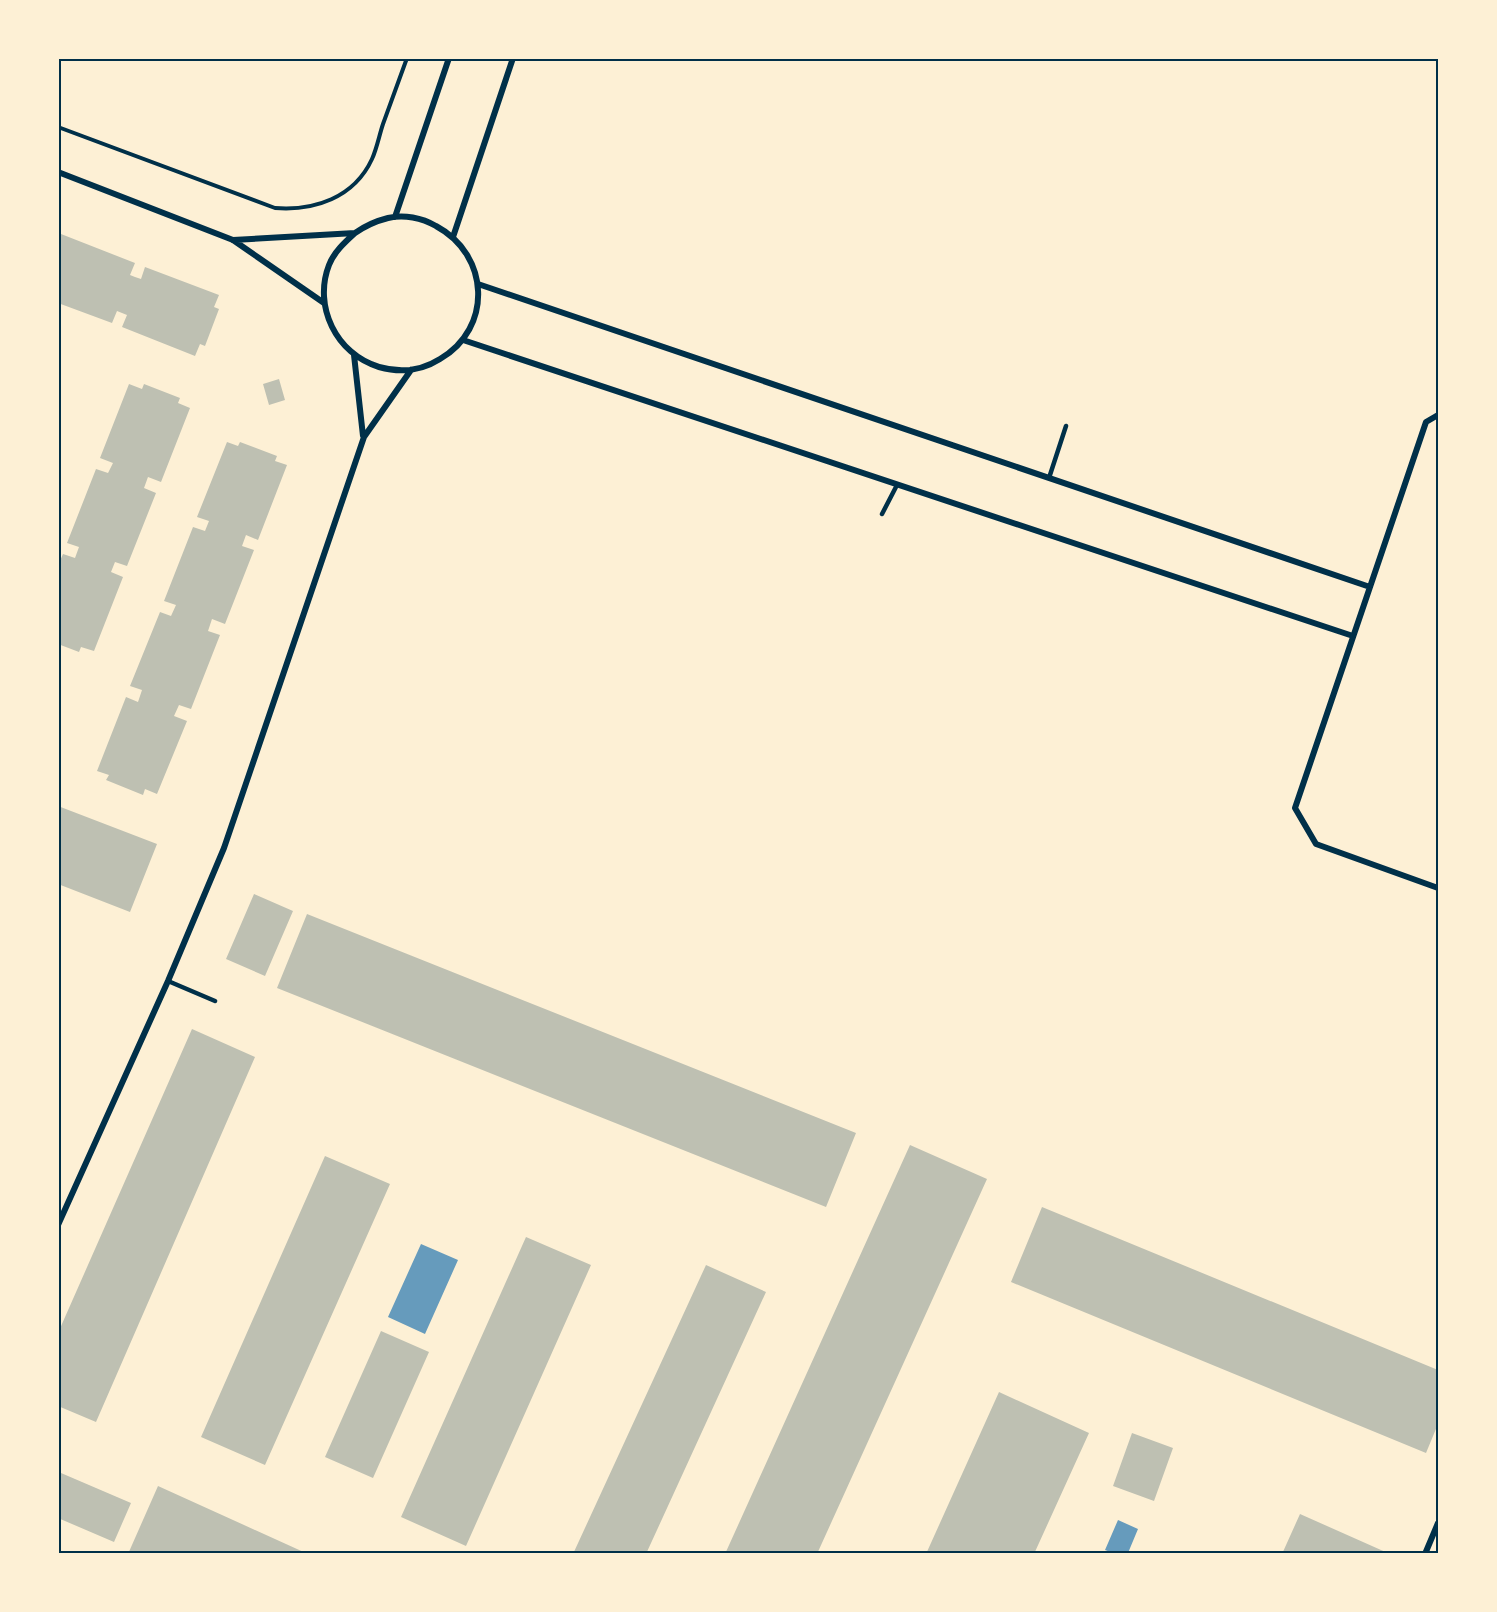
<svg xmlns="http://www.w3.org/2000/svg" width="1497" height="1612" font-family="'DejaVu Sans',sans-serif">
  <rect width="100%" height="100%" fill="#fdf0d5"/>
  <path fill="#669bbc" d="M 421,1244 L 458,1260 L 425,1334 L 388,1317 Z
    M 1118,1520 L 1138,1529 L 1128,1553 L 1113,1553 L 1105,1550 Z"/>
  <path fill="#bec0b2" d="M 61,234 L 135,263 L 130,275 L 135,277 L 141,279 L 145,267 L 219,295 L 214,307 L 219,309 L 205,346 L 200,344 L 195,356 L 122,327 L 127,315 L 117,311 L 112,323 L 58,303 L 58,241 Z
    M 279,379 L 285,400 L 269,405 L 263,384 Z
    M 129,384 L 142,389 L 144,384 L 180,398 L 178,403 L 190,408 L 161,482 L 148,477 L 144,488 L 156,493 L 127,566 L 115,562 L 111,572 L 123,577 L 94,651 L 81,647 L 79,652 L 58,644 L 58,565 L 63,554 L 75,558 L 79,547 L 67,543 L 96,469 L 108,473 L 113,463 L 100,458 Z
    M 227,442 L 238,446 L 240,442 L 277,456 L 275,461 L 287,465 L 258,540 L 246,535 L 242,546 L 254,550 L 225,624 L 212,619 L 208,631 L 220,635 L 191,709 L 179,705 L 174,716 L 187,721 L 157,794 L 145,789 L 143,795 L 106,780 L 109,775 L 97,771 L 126,697 L 138,702 L 142,690 L 130,686 L 160,612 L 171,616 L 176,605 L 164,601 L 193,527 L 205,531 L 209,521 L 197,517 Z
    M 58,806 L 157,844 L 130,912 L 58,884 Z
    M 254,894 L 293,911 L 265,976 L 226,959 Z
    M 307,914 L 856,1133 L 826,1207 L 277,988 Z
    M 192,1029 L 255,1057 L 96,1422 L 58,1406 L 58,1333 Z
    M 910,1145 L 987,1179 L 817,1554 L 725,1554 Z
    M 325,1156 L 390,1184 L 265,1465 L 201,1437 Z
    M 1042,1207 L 1438,1370 L 1438,1424 L 1426,1453 L 1011,1282 Z
    M 526,1237 L 591,1265 L 466,1546 L 401,1517 Z
    M 706,1265 L 766,1292 L 646,1554 L 573,1554 Z
    M 381,1331 L 429,1352 L 373,1478 L 325,1457 Z
    M 999,1392 L 1089,1433 L 1034,1554 L 926,1554 Z
    M 1132,1433 L 1173,1448 L 1154,1501 L 1113,1486 Z
    M 61,1473 L 131,1503 L 114,1542 L 58,1518 L 58,1479 Z
    M 158,1486 L 308,1554 L 128,1554 Z
    M 1300,1514 L 1390,1554 L 1282,1554 Z"/>
  <g fill="none" stroke-linecap="round" stroke-linejoin="round">
    <path stroke="#003049" stroke-width="4" d="M 58,127 L 275,208 C 314,211 354,198 372,159 C 377,148 379,136 383,124 C 391,102 399,80 407,58"/>
    <path stroke="#003049" stroke-width="4.5" d="M 1049,478 L 1066,426
      M 882,514 L 897,485
      M 168,981 L 215,1001"/>
    <path stroke="#003049" stroke-width="6" d="M 58,172 L 233,240 L 324,303
      M 395,217 L 449,58
      M 453,237 L 513,58
      M 233,240 L 355,233 C 365,226 376,221 388,218 C 404,214 422,218 436,226 C 490,255 493,328 440,359 C 421,371 400,373 379,367 C 336,354 313,306 329,265 C 334,252 345,242 355,233
      M 478,284 L 1370,587
      M 463,340 L 1353,636
      M 354,355 L 363,436
      M 1438,415 L 1426,422 L 1295,808 L 1316,844 L 1438,888
      M 58,1225 L 168,981 L 224,848 L 364,437 L 411,370
      M 1425,1554 L 1438,1523"/>
  </g>
  <rect width="1497" height="1612" fill="none" stroke="#fdf0d5" stroke-width="120"/>
  <rect x="60" y="60" width="1377" height="1492" fill="none" stroke="#003049" stroke-width="2"/>
</svg>
